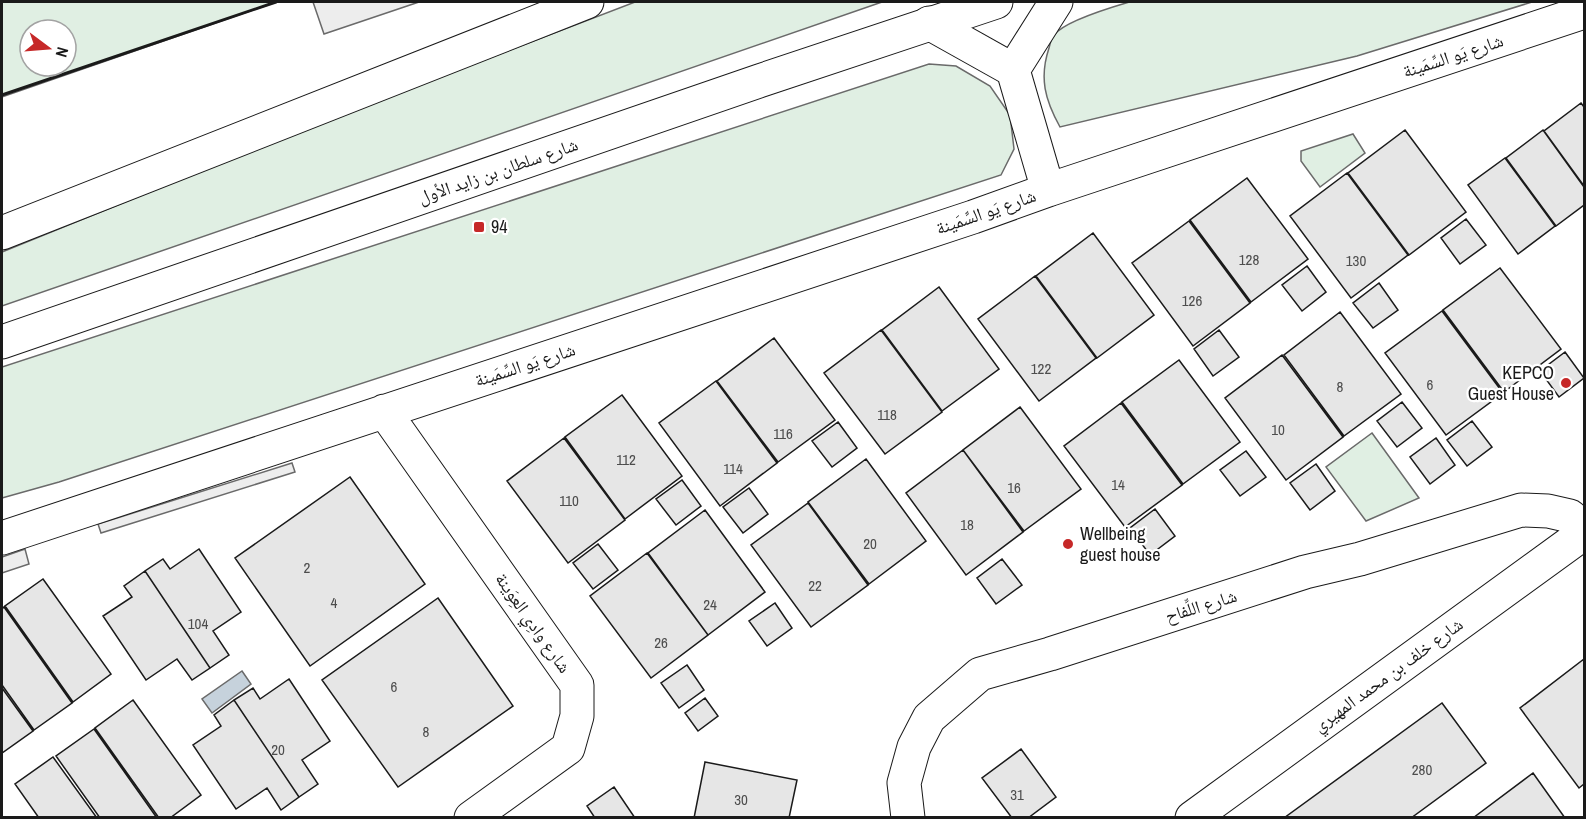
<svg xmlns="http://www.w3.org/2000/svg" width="1586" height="819" font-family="'Archivo Narrow','Noto Naskh Arabic',sans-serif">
  <rect width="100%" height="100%" fill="#fff"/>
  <path fill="#e0efe3" stroke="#6a6a6a" stroke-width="1.5" fill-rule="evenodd" d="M 2,2 L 276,2 L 2,97 ZM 30,30 L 66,30 L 66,66 L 30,66 Z
    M 635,2 L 882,2 L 2,306 L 2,252 L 322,122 Z
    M 1129,2 L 1532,2 L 1357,56 L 1060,127 C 1045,100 1039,78 1049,48 C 1050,45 1051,38 1054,35 C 1064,21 1112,7 1129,2 Z
    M 929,64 L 956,66 L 990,86 L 1010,115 L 1014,149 L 1001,175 L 59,482 L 2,498 L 2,367 Z
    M 1353,134 L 1365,153 L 1320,187 L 1301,161 L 1301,151 Z
    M 1372,433 L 1419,498 L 1366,521 L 1326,467 Z"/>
  <path fill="#ededed" stroke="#6a6a6a" stroke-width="1.5" d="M 313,2 L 419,2 L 324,34 Z
    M 292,463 L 295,472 L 101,533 L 98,524 Z
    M 25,549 L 29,564 L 2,573 L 2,557 Z"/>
  <path fill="#c6d2dc" stroke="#6a6a6a" stroke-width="1.5" d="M 242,671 L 251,684 L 212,713 L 202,699 Z"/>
  <path fill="#e6e6e6" stroke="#1a1a1a" stroke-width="1.5" d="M 1581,103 L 1584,107 L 1584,186 L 1544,131 Z
    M 1405,130 L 1466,212 L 1409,255 L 1348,173 Z
    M 1543,130 L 1584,187 L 1584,205 L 1556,226 L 1506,158 Z
    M 1505,158 L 1555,226 L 1518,254 L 1468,185 Z
    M 1347,173 L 1408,255 L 1351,298 L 1290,216 Z
    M 1247,178 L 1308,259 L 1251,302 L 1190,220 Z
    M 1466,219 L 1486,245 L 1460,264 L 1441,238 Z
    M 1189,221 L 1250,303 L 1193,346 L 1132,263 Z
    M 1093,233 L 1154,315 L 1097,358 L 1036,276 Z
    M 1307,266 L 1326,292 L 1302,311 L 1282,285 Z
    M 1500,268 L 1561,349 L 1504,392 L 1443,310 Z
    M 1035,276 L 1096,358 L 1039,401 L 978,319 Z
    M 1379,283 L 1398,310 L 1373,328 L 1353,303 Z
    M 939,287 L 999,369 L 942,411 L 882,330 Z
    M 1442,311 L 1503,393 L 1446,435 L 1385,353 Z
    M 1340,312 L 1401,394 L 1344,436 L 1284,355 Z
    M 881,330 L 942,412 L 885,454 L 824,373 Z
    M 1219,330 L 1239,357 L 1213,376 L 1194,349 Z
    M 774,338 L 835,420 L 778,462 L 717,381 Z
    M 1565,352 L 1584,378 L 1559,397 L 1540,371 Z
    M 1282,355 L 1343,437 L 1286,480 L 1225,398 Z
    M 1179,360 L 1240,442 L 1183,484 L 1122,402 Z
    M 716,381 L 777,463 L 720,506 L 659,423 Z
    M 622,395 L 682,476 L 625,519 L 565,437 Z
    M 1402,402 L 1422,428 L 1397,447 L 1377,421 Z
    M 1121,403 L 1182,485 L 1125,527 L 1064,446 Z
    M 1020,407 L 1081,489 L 1024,531 L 963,450 Z
    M 1472,421 L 1492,447 L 1467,466 L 1447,440 Z
    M 838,422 L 857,448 L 832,467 L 812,441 Z
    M 564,438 L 625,520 L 568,563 L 507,481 Z
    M 1436,438 L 1455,465 L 1430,484 L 1410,457 Z
    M 963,450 L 1023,532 L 966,575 L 906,493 Z
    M 1246,451 L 1266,477 L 1240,496 L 1220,470 Z
    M 866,459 L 926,541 L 869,584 L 808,502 Z
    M 1316,464 L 1335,491 L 1310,510 L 1290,483 Z
    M 350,477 L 425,584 L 310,666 L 235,558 Z
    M 682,480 L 701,506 L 676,525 L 656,499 Z
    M 749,488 L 768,514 L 743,533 L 723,507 Z
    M 808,503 L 868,585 L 811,627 L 751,545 Z
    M 1155,509 L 1175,536 L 1150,555 L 1130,528 Z
    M 705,510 L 765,592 L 708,635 L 648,553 Z
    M 598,544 L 618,570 L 593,589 L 573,563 Z
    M 199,549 L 241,612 L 213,631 L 229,655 L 210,668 L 145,571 L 163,559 L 170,569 Z
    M 647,553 L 708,635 L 651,678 L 590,596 Z
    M 1002,559 L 1022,585 L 996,604 L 977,578 Z
    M 145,571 L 210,668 L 192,680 L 177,659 L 146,680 L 103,616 L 132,597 L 124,586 Z
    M 43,579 L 111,674 L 73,702 L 5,606 Z
    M 438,598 L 513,706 L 398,787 L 322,680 Z
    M 775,603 L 792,628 L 767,646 L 749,621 Z
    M 4,607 L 72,703 L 34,730 L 2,685 L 2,609 Z
    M 1584,659 L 1584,784 L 1579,788 L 1520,708 Z
    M 687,665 L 704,690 L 679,708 L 661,683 Z
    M 289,679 L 330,741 L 302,760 L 318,784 L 299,797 L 234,700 L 253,688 L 260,699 Z
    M 2,688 L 33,731 L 2,753 Z
    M 705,698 L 718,716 L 698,731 L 685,713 Z
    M 133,700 L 201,795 L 170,818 L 159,818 L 95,728 Z
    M 234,700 L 299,797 L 281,810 L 267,788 L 236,809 L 193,745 L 221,726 L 214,715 Z
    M 1442,703 L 1486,763 L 1411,818 L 1284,818 Z
    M 94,729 L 157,818 L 100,818 L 56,756 Z
    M 1021,749 L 1056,797 L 1028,818 L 1012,818 L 982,778 Z
    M 53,757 L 97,818 L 39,818 L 15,784 Z
    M 705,762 L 797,780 L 789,818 L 694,818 Z
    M 1533,773 L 1565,818 L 1473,818 Z
    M 614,787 L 635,818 L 595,818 L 587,806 Z"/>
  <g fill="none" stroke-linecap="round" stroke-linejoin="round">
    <defs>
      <path id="minor" d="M 929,23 L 1013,70 L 1048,190
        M 1013,70 L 1056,2
        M 384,411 L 577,685 L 577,716 L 568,748 L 471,818
        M 2,538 L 973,217 L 1048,190 L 1584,12
        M 908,818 L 904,783 L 914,747 L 929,718 L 980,674 L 1050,654 L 1305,572 L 1360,559 L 1521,510 L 1548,511 L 1570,516 L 1584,529
        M 1192,818 L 1584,533"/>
      <path id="major" d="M 2,233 L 587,2
        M 2,342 L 759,81 L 996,2"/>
    </defs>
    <use href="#minor" stroke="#1a1a1a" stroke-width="35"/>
    <use href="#major" stroke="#1a1a1a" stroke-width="35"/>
    <use href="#minor" stroke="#fff" stroke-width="33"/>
    <use href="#major" stroke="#fff" stroke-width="33"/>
    <path stroke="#1a1a1a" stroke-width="3" d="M 2,95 L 276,2"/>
  </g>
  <g fill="#c62828" stroke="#fff" stroke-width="2">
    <rect x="473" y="221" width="12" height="12" rx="3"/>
    <circle cx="1566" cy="383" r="6"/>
    <circle cx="1068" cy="544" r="6"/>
  </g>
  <g text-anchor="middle" stroke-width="4.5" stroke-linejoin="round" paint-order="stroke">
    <g font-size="15" fill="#4d4d4d">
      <text x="1249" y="265">128</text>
      <text x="1356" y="266">130</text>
      <text x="1192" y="306">126</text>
      <text x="1041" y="374">122</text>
      <text x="1430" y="390">6</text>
      <text x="1340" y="392">8</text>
      <text x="887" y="420">118</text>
      <text x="1278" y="435">10</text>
      <text x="783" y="439">116</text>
      <text x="626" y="465">112</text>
      <text x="733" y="474">114</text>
      <text x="1118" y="490">14</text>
      <text x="1014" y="493">16</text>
      <text x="569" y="506">110</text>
      <text x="967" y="530">18</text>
      <text x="870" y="549">20</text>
      <text x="307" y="573">2</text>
      <text x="815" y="591">22</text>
      <text x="334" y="608">4</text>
      <text x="710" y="610">24</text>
      <text x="198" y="629">104</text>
      <text x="661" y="648">26</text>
      <text x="394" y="692">6</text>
      <text x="426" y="737">8</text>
      <text x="278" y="755">20</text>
      <text x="1422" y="775">280</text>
      <text x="1017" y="800">31</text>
      <text x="741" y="805">30</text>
    </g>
    <g font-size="18" fill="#1a1a1a" stroke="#fff">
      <text transform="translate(1453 56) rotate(-18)" y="6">شارع يَو السِّمَينة</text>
      <text transform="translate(498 171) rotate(-19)" y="6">شارع سلطان بن زايد الأول</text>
      <text transform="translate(986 212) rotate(-19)" y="6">شارع يَو السِّمَينة</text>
      <text transform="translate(525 365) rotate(-18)" y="6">شارع يَو السِّمَينة</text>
      <text transform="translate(1201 606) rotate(-17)" y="6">شارع اللِّفاح</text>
      <text transform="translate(533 623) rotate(55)" y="6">شارع وادِي العِوَينة</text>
      <text transform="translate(1388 675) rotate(-36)" y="6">شارع خلف بن محمد المهيري</text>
    </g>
    <g font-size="18" fill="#1a1a1a" stroke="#fff" text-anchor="start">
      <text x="491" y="233">94</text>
      <text x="1554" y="379" text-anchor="end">KEPCO<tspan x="1554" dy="21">Guest House</tspan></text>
      <text x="1080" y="540">Wellbeing<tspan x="1080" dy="21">guest house</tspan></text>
    </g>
  </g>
  <rect width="1586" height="819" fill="none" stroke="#1a1a1a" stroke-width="6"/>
  <g transform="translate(48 48) rotate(106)"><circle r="28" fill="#ffffff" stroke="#a3a3a3" stroke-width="1.5"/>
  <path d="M0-4.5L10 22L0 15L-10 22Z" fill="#c62828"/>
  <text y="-9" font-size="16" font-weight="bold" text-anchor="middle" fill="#1a1a1a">N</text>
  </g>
</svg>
